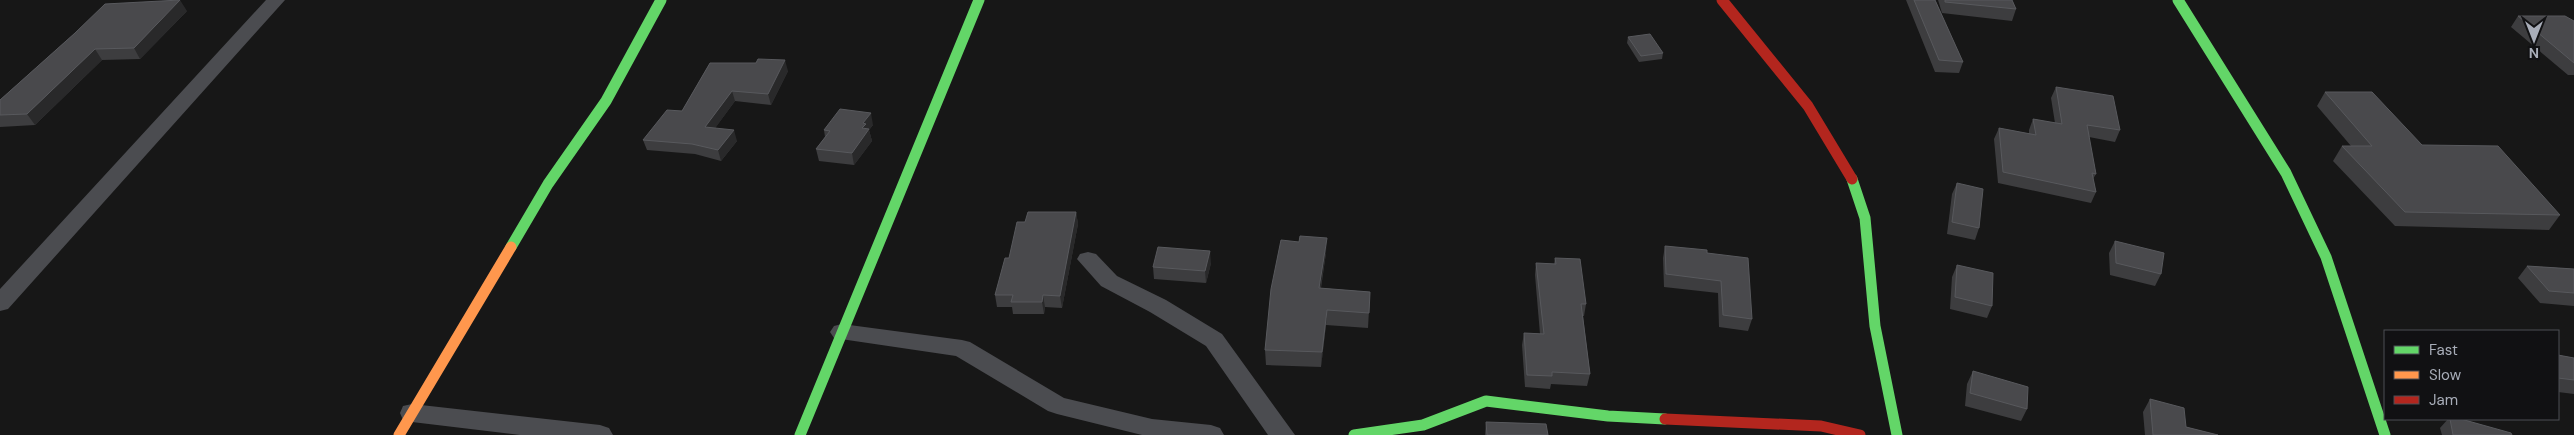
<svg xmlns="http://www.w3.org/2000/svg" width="2574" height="435" font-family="'DM Sans',sans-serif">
  <rect width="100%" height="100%" fill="#171717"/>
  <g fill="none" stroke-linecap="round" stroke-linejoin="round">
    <path fill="#4b4c50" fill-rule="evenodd" d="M 266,0 L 285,0 L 8,309 L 0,311 L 0,289 Z
      M 1088,252 L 1096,254 L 1117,276 L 1166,300 L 1222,334 L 1295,435 L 1268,435 L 1206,346 L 1150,312 L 1101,286 L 1077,259 L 1080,254 Z
      M 842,324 L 962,340 L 970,342 L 1064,398 L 1152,419 L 1211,425 L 1220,428 L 1224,435 L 1142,435 L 1057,414 L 1048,411 L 956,356 L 834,338 L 830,332 L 834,326 Z
      M 412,404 L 600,425 L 609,428 L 613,435 L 520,435 L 412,422 L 403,420 L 400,413 L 403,406 Z"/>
    <path stroke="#63d668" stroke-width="11" d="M 2178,0 L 2286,173 L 2326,257 L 2385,435
      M 1852,179 L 1865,218 L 1875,326 L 1897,435
      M 511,247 L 548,184 L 606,101 L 661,0
      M 800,435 L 979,0
      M 1354,435 L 1423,425 L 1486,401 L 1608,416 L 1665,419"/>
    <path stroke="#ff974d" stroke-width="11" d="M 399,435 L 511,247"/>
    <path stroke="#b3261e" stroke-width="11" d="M 1722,0 L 1808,106 L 1852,179
      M 1665,419 L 1821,426 L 1860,435"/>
  </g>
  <path fill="#3d3d3f" d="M 1906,0 L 1935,0 L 1963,62 L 1959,73 L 1935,72 Z
    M 1938,0 L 2012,0 L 2016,9 L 2012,21 L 1942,13 Z
    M 187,11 L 140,59 L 102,60 L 35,125 L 0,127 L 0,100 L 75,33 Z
    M 2518,16 L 2574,21 L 2574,75 L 2568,75 L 2511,27 Z
    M 1628,37 L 1663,53 L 1662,59 L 1639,62 L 1627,43 Z
    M 710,63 L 788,71 L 771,105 L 735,101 L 715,128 L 737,141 L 721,161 L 695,154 L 647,150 L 643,140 L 682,111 Z
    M 2056,87 L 2120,130 L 2115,142 L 2089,137 L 2096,174 L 2093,179 L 2096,192 L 2091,203 L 1998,183 L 1994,139 L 1999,128 L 2029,134 L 2029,130 L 2033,119 L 2055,123 L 2051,98 Z
    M 2325,92 L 2422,145 L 2560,215 L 2549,230 L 2395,226 L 2333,161 L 2342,146 L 2351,146 L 2317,106 Z
    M 873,125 L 869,130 L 872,141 L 854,165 L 819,161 L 816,149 L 825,137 L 824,130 Z
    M 1957,183 L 1979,228 L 1975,240 L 1947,234 L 1952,194 Z
    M 1076,212 L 1078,224 L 1062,308 L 1045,307 L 1044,314 L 1013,314 L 1012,307 L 997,307 L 995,295 L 1009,258 L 1025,222 Z
    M 2115,241 L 2161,274 L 2155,286 L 2110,275 L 2109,253 Z
    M 1665,246 L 1707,253 L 1752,319 L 1748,331 L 1719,327 L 1718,293 L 1664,287 L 1663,258 Z
    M 1326,253 L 1321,288 L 1370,292 L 1368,328 L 1326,325 L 1321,367 L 1266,365 L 1265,350 Z
    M 1555,258 L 1586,304 L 1584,316 L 1583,316 L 1590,374 L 1587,386 L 1551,384 L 1550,389 L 1525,387 L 1522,345 L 1524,333 L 1540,334 L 1535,275 L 1536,263 L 1554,264 Z
    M 1211,263 L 1206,283 L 1154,279 L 1153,267 Z
    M 1957,265 L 1992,306 L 1987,318 L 1950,309 L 1952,277 Z
    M 2527,266 L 2574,269 L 2574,306 L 2540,303 L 2518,278 Z
    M 2558,355 L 2574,358 L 2574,394 L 2558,392 Z
    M 1973,371 L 2027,409 L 2021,421 L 1965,406 L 1967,384 Z
    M 2150,399 L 2186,427 L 2218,435 L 2145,435 L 2143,412 Z
    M 2448,419 L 2461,419 L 2512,435 L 2442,435 L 2440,428 Z
    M 1486,422 L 1548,435 L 1485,435 Z"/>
  <path fill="#29292a" d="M 180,0 L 187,11 L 140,59 L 134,48 Z
    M 95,49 L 102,60 L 35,125 L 27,114 Z
    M 785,60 L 788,71 L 771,105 L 768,94 Z
    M 732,91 L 735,101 L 708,138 L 705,127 Z
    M 871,113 L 873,125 L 869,130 L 872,141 L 854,165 L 852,153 L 863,123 Z
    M 734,130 L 737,141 L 721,161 L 718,150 Z
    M 1076,212 L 1078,224 L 1062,308 L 1060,296 Z
    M 1327,238 L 1326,253 L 1318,303 L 1319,288 Z
    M 1210,251 L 1211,263 L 1206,283 L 1205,271 Z
    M 1043,295 L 1045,307 L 1044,314 L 1042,302 Z
    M 1327,310 L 1326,325 L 1321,367 L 1322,352 Z"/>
  <path fill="#49494c" stroke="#58595d" d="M 180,0 L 134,48 L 95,49 L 27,114 L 0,115 L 0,100 L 75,33 L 105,4 Z
    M 1914,0 L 1935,0 L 1963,62 L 1939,60 Z
    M 1945,0 L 2012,0 L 2016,9 L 1945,2 Z
    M 2518,16 L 2565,16 L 2574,21 L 2574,63 Z
    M 1650,34 L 1663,53 L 1641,56 L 1628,37 Z
    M 758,59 L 785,60 L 768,94 L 732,91 L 705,127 L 734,130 L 718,150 L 692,144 L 643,140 L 667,110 L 682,111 L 710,63 L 756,63 Z
    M 2056,87 L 2113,96 L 2120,130 L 2087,125 L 2096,174 L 2092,173 L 2096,192 L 2003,172 L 1999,128 L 2036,135 L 2033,119 L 2062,124 Z
    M 2325,92 L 2372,92 L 2422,145 L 2498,146 L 2560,215 L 2405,212 L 2342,146 L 2372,146 Z
    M 840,109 L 871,113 L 863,123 L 866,124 L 862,128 L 869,129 L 852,153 L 816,149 L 830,131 L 824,130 Z
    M 1957,183 L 1983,189 L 1979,228 L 1952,222 Z
    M 1028,212 L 1076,212 L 1060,296 L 1043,295 L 1042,302 L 1011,302 L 1013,295 L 995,295 L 1005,258 L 1009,258 L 1017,222 L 1025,222 Z
    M 1300,236 L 1327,238 L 1319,288 L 1370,292 L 1369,313 L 1327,310 L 1322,352 L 1265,350 L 1271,289 L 1281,240 L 1299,242 Z
    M 2115,241 L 2164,253 L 2161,274 L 2116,263 Z
    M 1665,246 L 1707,250 L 1707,253 L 1748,258 L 1752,319 L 1723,315 L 1721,281 L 1666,274 Z
    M 1158,247 L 1210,251 L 1205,271 L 1153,267 Z
    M 1555,258 L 1580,259 L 1586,304 L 1581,304 L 1590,374 L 1552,372 L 1552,376 L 1527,375 L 1524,333 L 1544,334 L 1536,263 L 1556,264 Z
    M 1957,265 L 1993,273 L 1992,306 L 1955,297 Z
    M 2527,266 L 2574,269 L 2574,293 L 2549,291 Z
    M 2558,355 L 2574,358 L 2574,380 L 2558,378 Z
    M 1973,371 L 2028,387 L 2027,409 L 1970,393 Z
    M 2150,399 L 2184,408 L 2186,427 L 2218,435 L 2153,435 Z
    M 2450,419 L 2461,419 L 2511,433 L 2512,435 L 2453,435 Z
    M 1486,422 L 1546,424 L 1548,435 L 1487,435 Z"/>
  <rect x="2384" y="330" width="175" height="90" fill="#111113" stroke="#4d4f55"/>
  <rect x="2394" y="346" width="25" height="8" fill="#63d668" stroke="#4d4f55"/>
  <text x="2429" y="355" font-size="15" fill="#a8adb8">Fast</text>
  <rect x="2394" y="371" width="25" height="8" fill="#ff974d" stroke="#4d4f55"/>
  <text x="2429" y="380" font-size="15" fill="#a8adb8">Slow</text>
  <rect x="2394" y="396" width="25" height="8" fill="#b3261e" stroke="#4d4f55"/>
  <text x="2429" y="405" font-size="15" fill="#a8adb8">Jam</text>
  <g transform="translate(2534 40) rotate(180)" stroke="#111113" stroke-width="4" paint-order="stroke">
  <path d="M0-4L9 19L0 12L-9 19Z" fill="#a8adb8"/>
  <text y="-8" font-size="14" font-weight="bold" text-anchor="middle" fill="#a8adb8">N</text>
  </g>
</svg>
